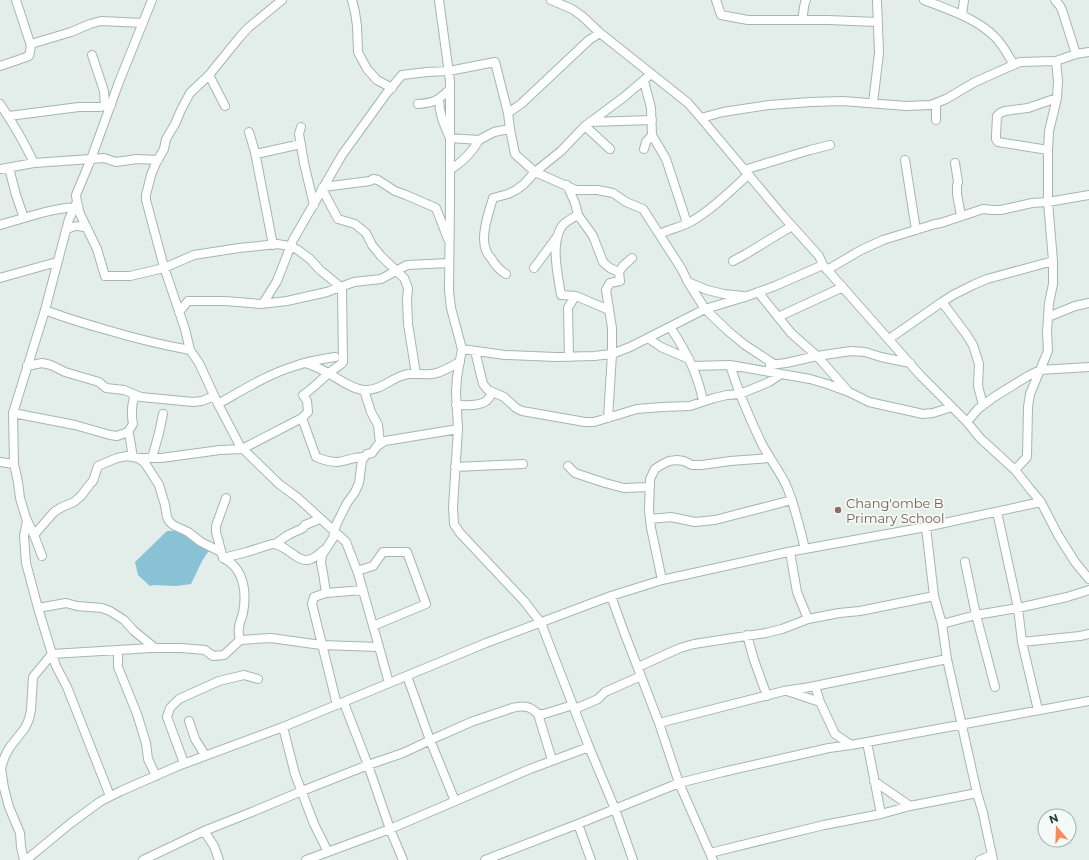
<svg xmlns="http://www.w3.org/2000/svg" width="1089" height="860" font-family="Montserrat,sans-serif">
  <rect width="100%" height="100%" fill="#e3eeea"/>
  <path fill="#89c2d5" d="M 167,531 L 182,531 L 209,551 C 201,560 197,573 191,584 L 176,586 L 153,585 L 150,586 L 138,575 L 135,562 Z"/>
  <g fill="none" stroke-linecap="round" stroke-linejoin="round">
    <defs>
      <path id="minor" d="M 152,0 L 119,82 L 91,159 L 104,158 L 116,162 L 137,159 L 158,160
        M 282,0 L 248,28 L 239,38 L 209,75 L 190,93 L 181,110 L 175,124 L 166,139 L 164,149 L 156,163 L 151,175 L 146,195 L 146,200 L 164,267 L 185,329 L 190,350 L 199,363 L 218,404 L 240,446 L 279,484 L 298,498 L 346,542 L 358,573 L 379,647
        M 352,0 L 355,12 L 357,26 L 358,52 L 367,69 L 377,80 L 392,88
        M 439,0 L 450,81 L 450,199 L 449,291 L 451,308 L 462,349 L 457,377 L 456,392 L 458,429 L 453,507 L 454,524 L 460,533 L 524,601 L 541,623 L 589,747 L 615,809 L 633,860
        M 551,0 L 572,9 L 582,16 L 600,33 L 688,103 L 701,118 L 783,216 L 819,256 L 823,265 L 920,375 L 967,422 L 980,438 L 1015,470 L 1030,489 L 1041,502 L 1058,535 L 1075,562 L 1089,579
        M 716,0 L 721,15 L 748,20 L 828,20 L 877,22
        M 924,0 C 949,10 976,18 995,37 C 1003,45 1008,55 1014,65
        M 1055,0 L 1060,6 L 1062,10 L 1076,54
        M 962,15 L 964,0
        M 802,20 C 804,13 803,6 806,0
        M 31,44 L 71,32 L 90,24 L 101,21 L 143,23
        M 92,55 L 104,91 L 105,106
        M 0,66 L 15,61 L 29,56 L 31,46 L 16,0
        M 209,75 L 225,106
        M 644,81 L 651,108 L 652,135 L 646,142 L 644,149
        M 439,99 C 439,114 444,125 450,138 L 479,140 L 494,132 L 510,129 L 515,154 L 535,172 L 576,190 L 597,190 L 613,193 L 626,202 L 643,209 L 670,251 L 681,268 L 688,282 L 705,309 L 728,331 L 745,345 L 774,364
        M 873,103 L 879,53 L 877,0
        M 0,104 C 13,123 24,142 34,163 L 91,159 L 76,195 L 77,202 L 69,219 L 45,310 L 13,413 L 14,464 L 18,482 L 20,498 L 26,518 L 34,535 L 42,556
        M 418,104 C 434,103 439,100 450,89
        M 9,116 L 79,107 L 99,107 L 111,105
        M 701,118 L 723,112 L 769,105 L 811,102 L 843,101 L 906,106 L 931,105 L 946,99 L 975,82 L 1020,62 L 1056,61 L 1076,54 L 1089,52
        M 936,120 L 936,103
        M 590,122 L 652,120
        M 585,126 L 610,149
        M 301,127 L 299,134 L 304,163 L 314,205
        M 510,129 L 508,113 L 521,104 L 589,40 L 600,33
        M 249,132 L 255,152 L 273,245
        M 652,135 L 666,159 L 687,223
        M 1048,150 L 998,142 L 996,139 L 996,136 L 997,116 L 1000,113 L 1005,111 L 1028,108 L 1057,98
        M 256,154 L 301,144
        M 905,160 L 916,230
        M 955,163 L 958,182 L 957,186 L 957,194 L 961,216
        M 9,168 L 16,195 L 24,218
        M 0,169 L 34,163
        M 450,170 C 462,162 472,153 479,140
        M 744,170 L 810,150 L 830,145
        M 567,185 L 575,203 L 578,215 C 573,218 566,221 562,226 C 550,244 558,275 561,295 L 576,296 L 609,310
        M 323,187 L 370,181 L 373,179 L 378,180 L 395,191 L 406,195 L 436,208 L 448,239
        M 322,189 L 338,219 L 355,224 L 366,233 L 372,245 L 381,256 L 404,278 L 408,288 L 407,300 L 408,324 L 416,374
        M 77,202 L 80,214 L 97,249 L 105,276 L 130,276 L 164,268 L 194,255 L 239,248 L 277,244 L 290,246 L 298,250 L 310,259 L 320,270 L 342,288 L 343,362 C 340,366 336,367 333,370 C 322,378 314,388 303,395 L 307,401 L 308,412 L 302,418
        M 578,215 L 593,236 L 603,262 L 610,268 L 619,272
        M 0,225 C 25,218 49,209 75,207
        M 66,230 C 73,225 79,225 87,228
        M 660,234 C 670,229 682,227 692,221 C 713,209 730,191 748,175
        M 733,261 L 746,254 L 792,226
        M 534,268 L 557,237
        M 827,270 L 861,250 L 883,240 L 935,224 L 941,223 L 983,209 L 992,210 L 1001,210 L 1032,203 L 1048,202 L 1089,195
        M 506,274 C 499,270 495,265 491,258 C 489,256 487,253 486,250 C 480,236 489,212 493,198 L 508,194 L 516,190 L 524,184 L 535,172 L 561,151 L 585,126 L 624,97 L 651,74
        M 0,278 L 57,262
        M 688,282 L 707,290 L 724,294 L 743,296
        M 758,292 L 791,333 L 817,356 L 847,390
        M 942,302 L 966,334 L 973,345 L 979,364 L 978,386 L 983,405
        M 261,304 L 264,302 L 277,281 L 293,240 L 342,155 L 386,94 L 402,75 L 427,72 L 449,71 L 495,62 L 508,113
        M 45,310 C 65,318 86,324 107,330 C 134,338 162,345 190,350
        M 179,312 L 188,301 L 225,301 L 261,304 L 287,301 L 327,292 L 354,282 L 381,279 L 407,265 L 449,263
        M 778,317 L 843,287
        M 1048,317 L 1075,306 L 1089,303
        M 670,327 C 685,349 698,374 703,401
        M 648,338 L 661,347 L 689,359
        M 889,339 L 942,302 L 953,295 L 973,285 L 987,279 L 1053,261
        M 462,349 L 505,355 L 556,357 L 594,356 L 612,354 L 630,347 L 705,309 L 745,297 L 775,286 L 823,265
        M 475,351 L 483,384 L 488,390 L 504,397 L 516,408 L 522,411 L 585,422 L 594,422 L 637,409 L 662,407 L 690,406 L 714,398 L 727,395 L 740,394 L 769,382 L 781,374
        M 569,357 L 568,308 L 575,296
        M 305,363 C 314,365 322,370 330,374 C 340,380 352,389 364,390 C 380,391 390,379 404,375 C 413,372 422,375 432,374 C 442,373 451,366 460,362
        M 730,365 C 738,391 749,417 761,442 C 768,457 780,471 787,487 C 795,507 800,528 805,549
        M 770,365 L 786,363 L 817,356 L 851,351 L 865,352 L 881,357 L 910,363
        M 27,366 L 42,363 L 51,365 L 65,372 L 99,382 L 106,388 L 124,390 L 141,397 L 193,402 L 202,401 L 214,396
        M 692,366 L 730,365 L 810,379 L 827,384 L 849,392 L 869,402 L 923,414 L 933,413 L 952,407
        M 364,390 L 371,412 L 378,425 L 380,444
        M 218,404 C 243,390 268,374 295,366 C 308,361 322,359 335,357
        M 456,405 C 466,405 483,407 489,398 C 490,397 492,392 492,392
        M 13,413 L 75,425 L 110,435 L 117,436 L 128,432 L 133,424 C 131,413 131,405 135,395
        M 608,418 L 612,354 L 612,328 L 606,290 L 610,283 L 620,281 L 619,272 L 623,266 L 632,258
        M 967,422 L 978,409 L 994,397 L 1028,376 L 1040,370 L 1089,367
        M 128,432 C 131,439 131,449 133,457
        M 138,458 L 145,463 L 159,485 L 165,505 L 167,517 L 169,521 L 173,525 L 188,532 L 201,542 L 221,552
        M 152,458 L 159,433 L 163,414
        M 0,462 L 14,464
        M 568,466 L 575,473 L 605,483 L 624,488 L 650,487
        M 455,467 L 523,464
        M 1015,470 L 1027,457 L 1028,407 L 1030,394 L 1048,351 L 1047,332 L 1049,303 L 1053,284 L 1053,261 L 1048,202 L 1048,150 L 1049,131 L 1057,98 L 1058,81 L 1056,61
        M 226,498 L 216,526 L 216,532 L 223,558 C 244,568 247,592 243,613 C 242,618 239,623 239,628 C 238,632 239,636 240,640
        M 997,512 L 1018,608 L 1022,642 L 1038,710
        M 650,519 L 671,517 L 695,522 L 715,520 L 792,500
        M 27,521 L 24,536 L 26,563 L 38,608 L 52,654 L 56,666 L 67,687 L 110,796
        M 926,527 L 934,596 L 942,624 L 947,659 L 977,793 L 983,813 L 993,860
        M 34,535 L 54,512 L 62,507 L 74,502 L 81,496 L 90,484 L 93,481 L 98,466 L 117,458 L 127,456 L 138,458 L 161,458 L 220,450 L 242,449 L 302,418 L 316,457 C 323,460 330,462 338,462 C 346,461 354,457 363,457
        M 275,544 L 288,535 L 303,528 L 305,525 L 320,519
        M 790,552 L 797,592 L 808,619
        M 223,558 L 247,552 L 272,544 C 286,543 298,565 311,559 C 316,557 320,553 324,550
        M 965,562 L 976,615 L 995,687
        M 357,571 L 373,566 L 383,552 L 407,552 L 426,604 L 373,626
        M 662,580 L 651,528 L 649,511 L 650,479 L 655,469 L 661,465 L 669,461 L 677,460 L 684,461 L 692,465 L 702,465 L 730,461 L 770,458
        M 326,593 L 323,573 L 321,563 L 322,555 L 333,538 L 336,525 L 347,503 L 355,492 L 359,483 L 362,460 L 367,454 L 372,453 L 377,446 L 385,441 L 458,429
        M 611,596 L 624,632 L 659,723 L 679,783 L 713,860
        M 38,608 L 66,603 L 77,606 L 102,608 L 110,611 L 124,620 L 134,631 L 155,648
        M 942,624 L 976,615 L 1018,608 L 1067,597 L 1089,590
        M 747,635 L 754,660 L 767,696
        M 1022,642 L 1080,636 L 1089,634
        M 118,650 L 118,667 L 137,714 L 146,743 L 148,759 L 156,776
        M 638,667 L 680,648 L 694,644 L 766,633 L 782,629 L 808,619 L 839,613 L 860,611 L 934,596
        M 407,676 L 430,740 L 455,801
        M 815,686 L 820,702 L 835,734 L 851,745
        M 787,691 L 820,702
        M 344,703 L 368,765 L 390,829 L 403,860
        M 337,705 L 312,604 L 314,597 L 326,593 L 363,590
        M 575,709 L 598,699 L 605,692 L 641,676
        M 538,714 L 552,760
        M 189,721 L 195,739 L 205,755
        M 659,723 L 784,691 L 810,687 L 947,659
        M 283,727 L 295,774 L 314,824 L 328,852
        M 867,742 L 881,814
        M 184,763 L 167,717 L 170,708 L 179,699 L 219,681 L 244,675 L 258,679
        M 874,781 L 910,806
        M 578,824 L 591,860
        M 204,831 L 252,812 L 302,791 L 368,765 L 403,753 L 435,738 L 471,722 L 512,708 C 524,705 530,706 538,714 L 544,714 L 573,705
        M 710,853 L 824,825 L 881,814 L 910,806 L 977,793
        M 24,860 L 21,847 L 20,833 L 9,807 L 4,788 L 1,768 L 5,756 L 10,747 L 25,728 L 29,719 L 31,710 L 33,677 L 52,654 L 151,648 L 181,648 L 205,650 L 213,656 L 224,655 L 240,640 L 271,638 L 321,645 L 379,647 L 389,683
        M 26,860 L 71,823 L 90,809 L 101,801 L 121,791 L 178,766 L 283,727 L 486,643 L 611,596 L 662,580 L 788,552 L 926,527 L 1041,502
        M 143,860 L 204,831 L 214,846 L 219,860
        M 306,860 L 390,829 L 530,769 L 589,747
        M 485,860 L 578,824 L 679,783 L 723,772 L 829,748 L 851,745 L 1089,701
        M 980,860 L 992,855"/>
    </defs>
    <use href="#minor" stroke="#a5b6b2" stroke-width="10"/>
    <use href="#minor" stroke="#fff" stroke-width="8"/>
  </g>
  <circle fill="#8d6e63" stroke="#f4faf7" stroke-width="1.5" cx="838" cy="510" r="4"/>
  <g text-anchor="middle" stroke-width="3.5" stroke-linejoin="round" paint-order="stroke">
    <g font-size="13" fill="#785e54" stroke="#f4faf7" text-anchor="start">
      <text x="846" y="508">Chang'ombe B<tspan x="846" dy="15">Primary School</tspan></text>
    </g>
  </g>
  <g transform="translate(1057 828) rotate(341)"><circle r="19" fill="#f4faf7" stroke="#a0b0ab"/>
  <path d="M0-3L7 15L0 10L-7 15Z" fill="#f88c57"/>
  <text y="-6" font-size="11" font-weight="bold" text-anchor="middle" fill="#22403a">N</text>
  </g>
</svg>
